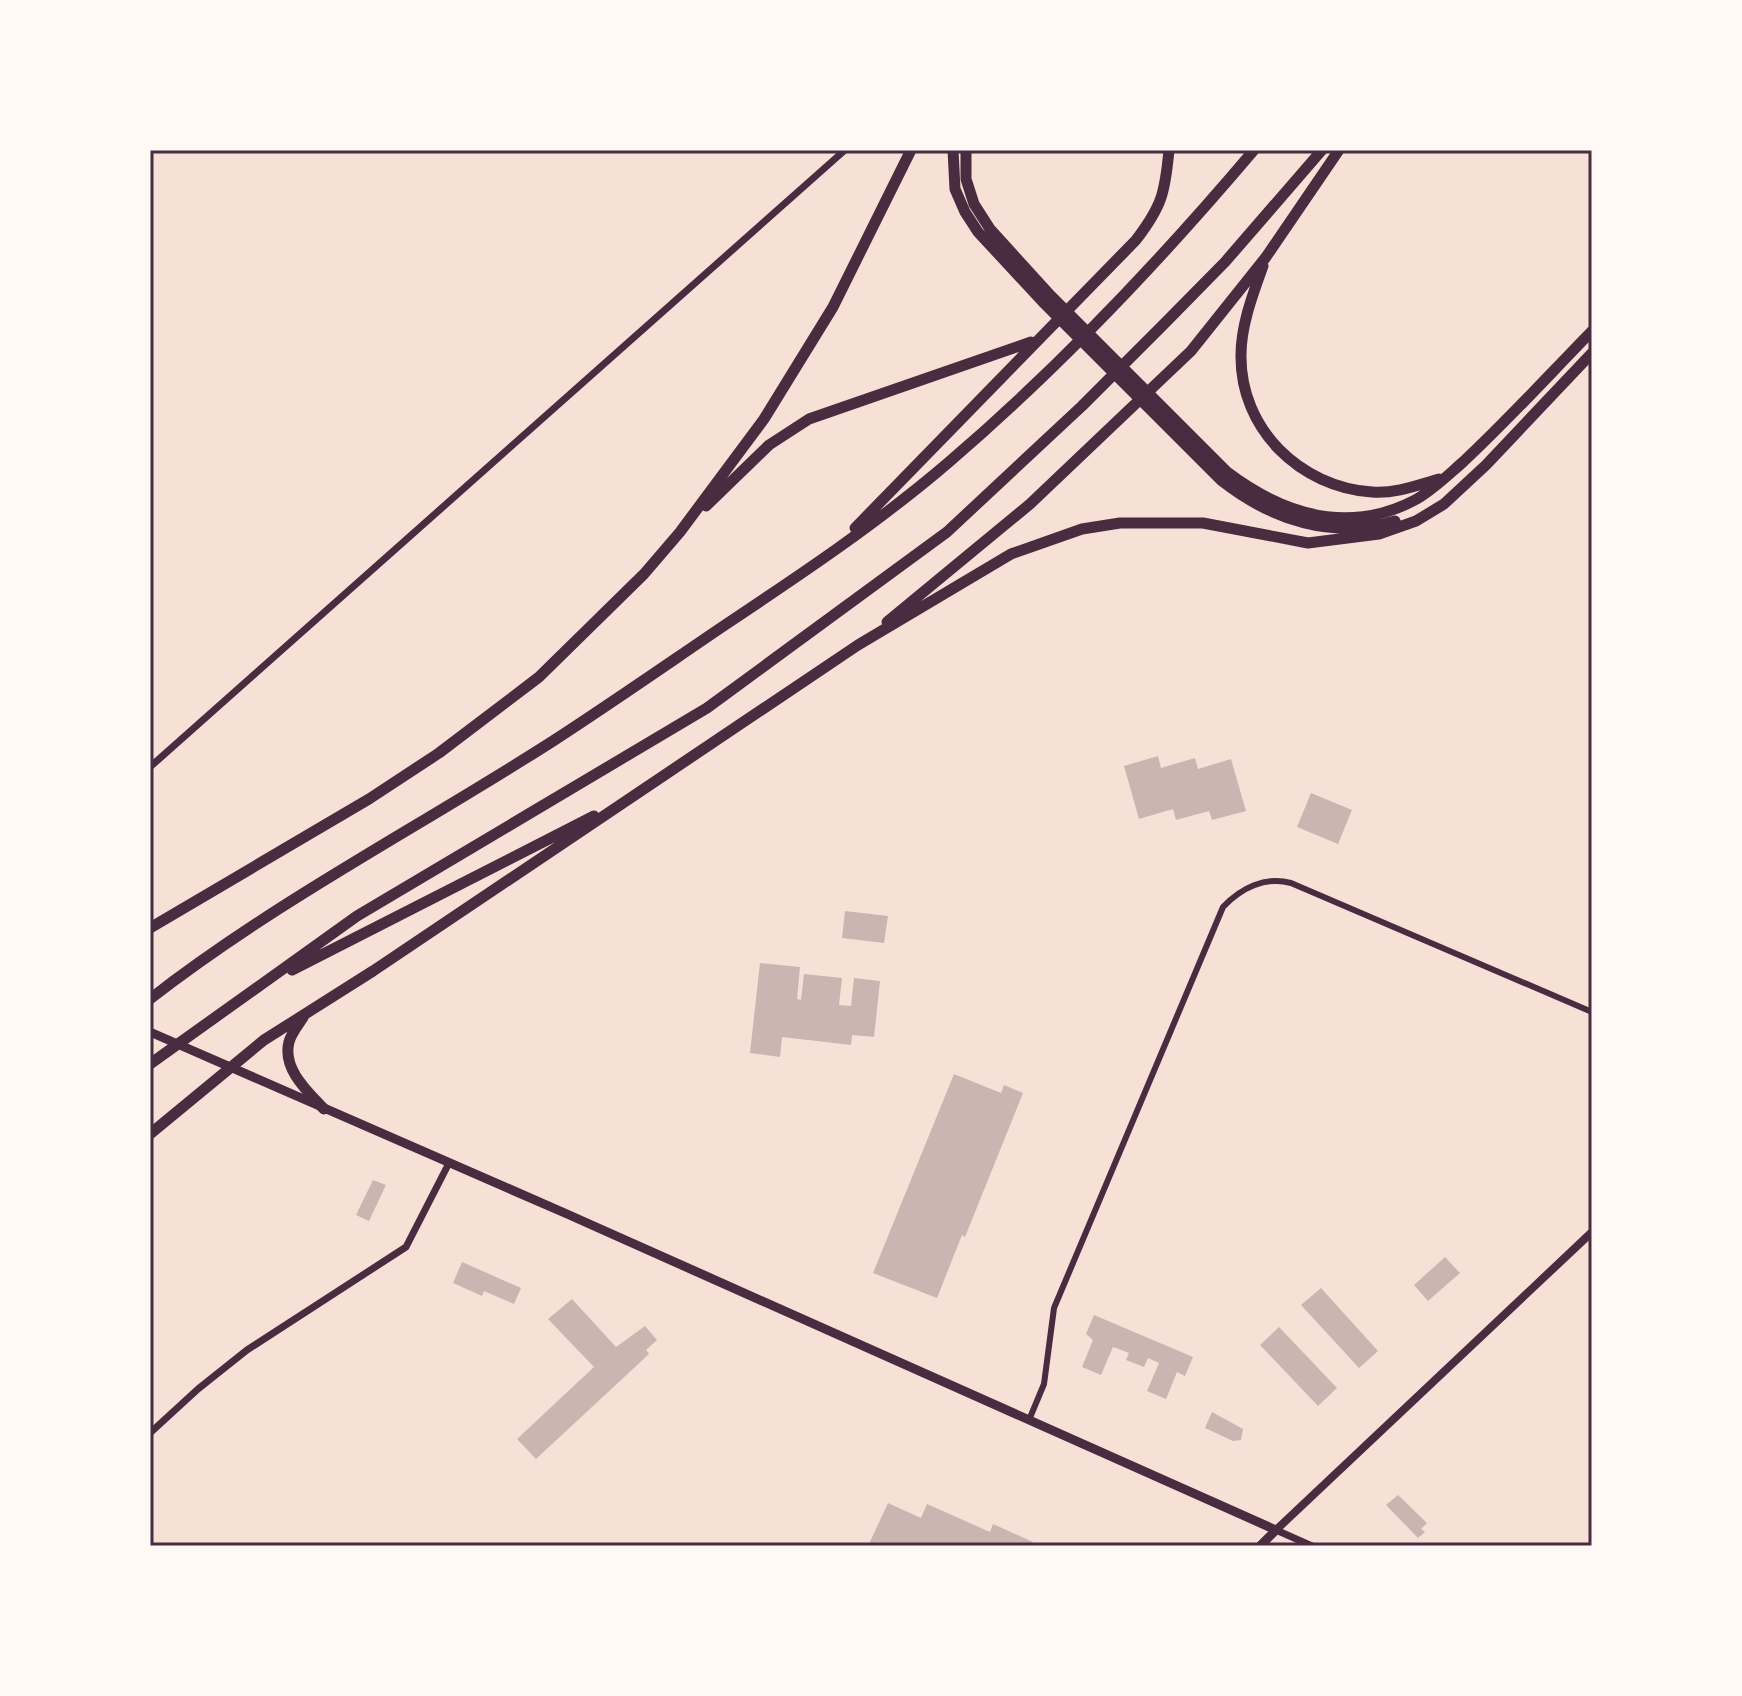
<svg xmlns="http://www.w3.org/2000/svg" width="1742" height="1696" font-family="'Space Grotesk',sans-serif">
  <rect width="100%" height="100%" fill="#f7e1d7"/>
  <path fill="#ccb4b1" d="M 1158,756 L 1161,768 L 1195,758 L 1198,769 L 1231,759 L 1246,811 L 1212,820 L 1209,811 L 1176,820 L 1173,809 L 1139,819 L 1124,766 Z
    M 1311,793 L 1352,810 L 1338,844 L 1297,827 Z
    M 845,911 L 888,916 L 884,943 L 842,938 Z
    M 760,963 L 800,967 L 797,999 L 801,1000 L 804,974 L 842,978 L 839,1005 L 851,1006 L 854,978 L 880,981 L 874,1037 L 852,1035 L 851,1045 L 782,1037 L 780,1057 L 750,1053 Z
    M 954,1074 L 1001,1093 L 1004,1085 L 1023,1093 L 965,1237 L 962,1235 L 937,1298 L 873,1273 Z
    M 373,1180 L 386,1185 L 369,1221 L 356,1215 Z
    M 1445,1257 L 1460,1273 L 1428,1301 L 1414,1285 Z
    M 462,1262 L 521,1288 L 514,1304 L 484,1291 L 482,1296 L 453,1283 Z
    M 1321,1288 L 1378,1351 L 1359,1368 L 1301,1305 Z
    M 572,1299 L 616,1347 L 645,1326 L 657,1340 L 646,1350 L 649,1354 L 536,1459 L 517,1439 L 594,1367 L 548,1319 Z
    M 1094,1315 L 1193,1357 L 1185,1376 L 1177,1372 L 1166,1399 L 1147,1391 L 1159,1363 L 1148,1358 L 1144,1367 L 1126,1360 L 1129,1353 L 1113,1347 L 1101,1375 L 1082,1367 L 1093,1340 L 1086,1334 Z
    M 1279,1327 L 1337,1388 L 1318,1406 L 1260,1345 Z
    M 1212,1412 L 1243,1429 L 1241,1440 L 1233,1441 L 1205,1428 Z
    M 1398,1495 L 1427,1523 L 1421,1529 L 1425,1532 L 1418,1538 L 1386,1505 Z
    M 888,1503 L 921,1518 L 927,1504 L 990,1532 L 993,1524 L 1033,1542 L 1031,1546 L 868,1546 Z"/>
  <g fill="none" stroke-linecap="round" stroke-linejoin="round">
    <path stroke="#4a2c40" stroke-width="6" d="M 1029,1420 L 1044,1384 L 1054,1308 L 1223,907 C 1241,888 1265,876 1291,883 L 1592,1012"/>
    <path stroke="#4a2c40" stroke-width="7" d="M 150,767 L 845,150
      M 150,1433 L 198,1389 L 247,1350 L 406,1247 L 449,1163
      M 1276,1530 L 1312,1546"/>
    <path stroke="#4a2c40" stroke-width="8" d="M 1276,1530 L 1592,1232"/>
    <path stroke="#4a2c40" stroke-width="9" d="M 150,1032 L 567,1214 L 1276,1530 L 1260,1546"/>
    <path stroke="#4a2c40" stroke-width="11" d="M 953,150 L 955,189 L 965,212 L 978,232 L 1043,302 L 1222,481 C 1272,520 1332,540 1395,521
      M 966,150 L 966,179 L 974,204 L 990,229 L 1050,295 L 1227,472 C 1284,515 1348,535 1415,500 C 1432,491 1448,475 1463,462 C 1508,420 1549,375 1592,331
      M 1263,266 C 1253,294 1241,325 1241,355 C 1240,429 1300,487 1372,492 C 1394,494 1418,485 1439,479
      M 706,506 L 769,445 L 809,419 L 1031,342
      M 855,528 L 1136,240 C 1162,206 1165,193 1169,150
      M 887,622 L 1030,504 L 1191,351 L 1266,257 L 1339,150
      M 150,928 L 369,799 L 439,753 L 539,677 L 644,574 L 680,532 L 764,419 L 833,307 L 911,150
      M 292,970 L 594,816
      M 150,999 C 276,901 419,827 553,741 C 610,704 666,665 722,627 C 800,575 878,523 949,462 C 1060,367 1160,261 1254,150
      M 305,1014 C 300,1023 291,1033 289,1042 C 282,1069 308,1092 324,1109
      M 150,1064 L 357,916 L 707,708 L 947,532 L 1082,406 L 1164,324 L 1225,262 L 1322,150
      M 150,1134 L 264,1040 L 373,971 L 858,645 L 1011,554 L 1082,529 L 1120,523 L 1203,523 L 1308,543 L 1379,534 L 1416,521 L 1444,504 L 1486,465 L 1592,353"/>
  </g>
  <rect width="1742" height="1696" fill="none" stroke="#fffaf5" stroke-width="304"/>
  <rect x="152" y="152" width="1438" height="1392" fill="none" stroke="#4a2c40" stroke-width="3"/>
</svg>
